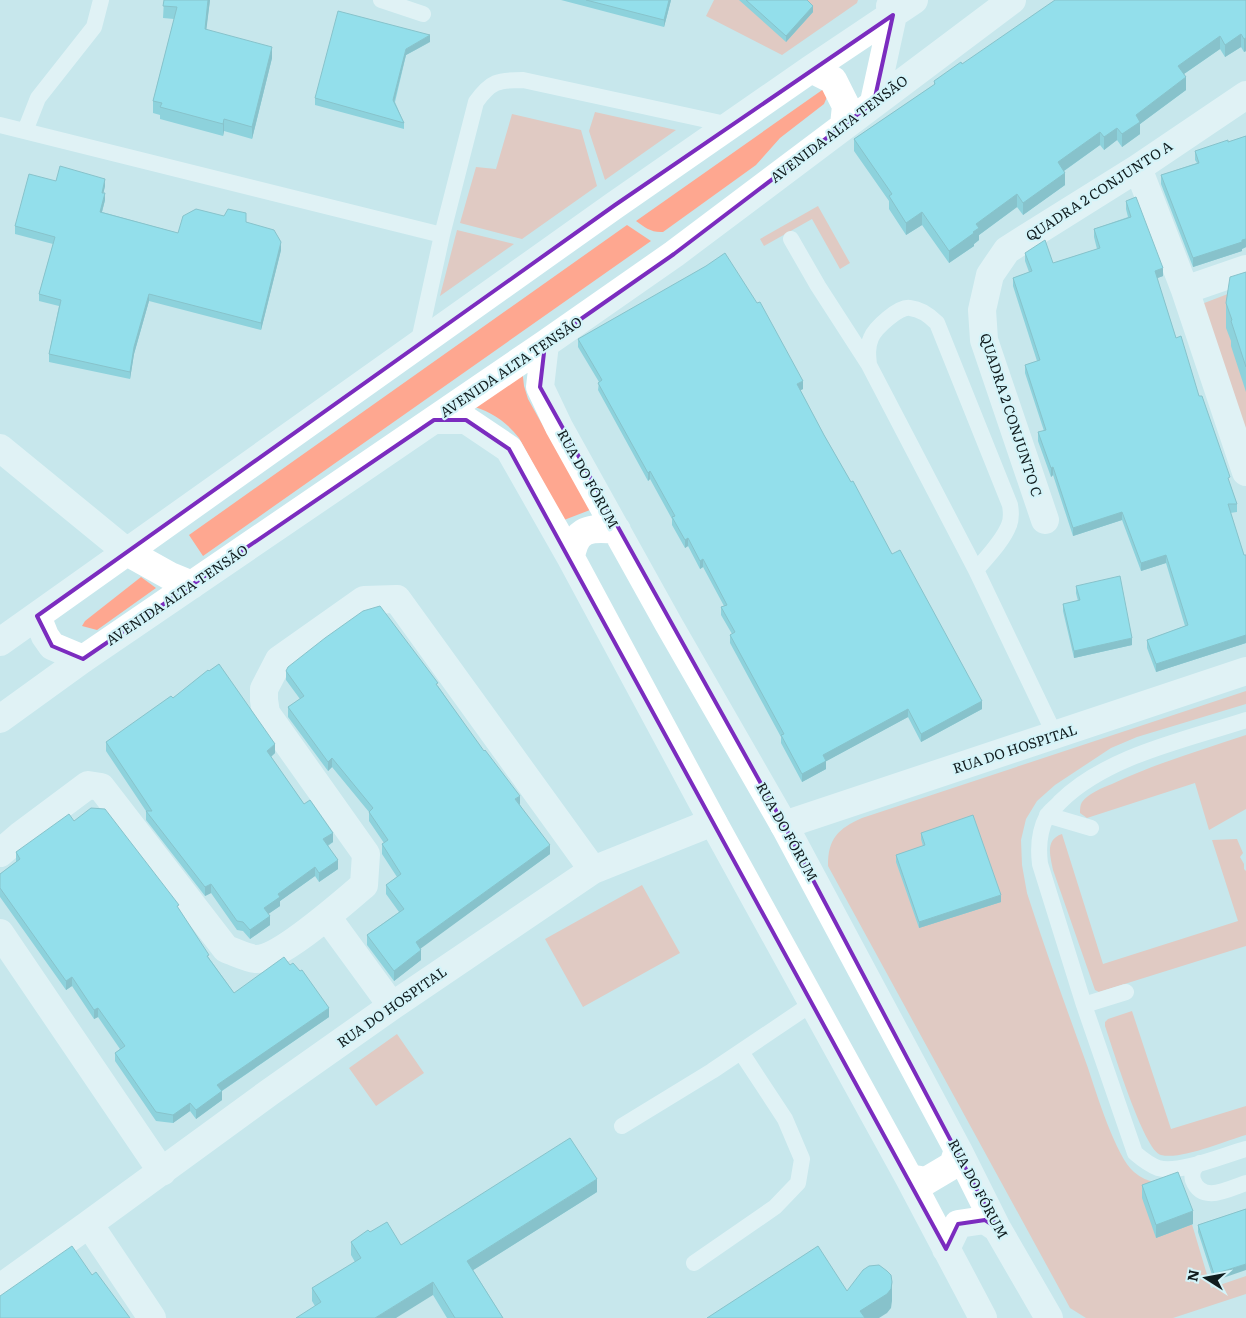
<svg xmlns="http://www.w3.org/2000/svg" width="1246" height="1318" font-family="Literata,serif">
  <rect width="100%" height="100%" fill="#c7e7ec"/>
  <path fill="#fea790" d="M 714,0 L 858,0 L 857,3 L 782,55 L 706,16 Z
    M 825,88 L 827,97 L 824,104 L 780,138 L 756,165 L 663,232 C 652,233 644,227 636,221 Z
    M 595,112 L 676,130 L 605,180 L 589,131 Z
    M 512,114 L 581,130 L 597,186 L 522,239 L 460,223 L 476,167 L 496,169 Z
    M 818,206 L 850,263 L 840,269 L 812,219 L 764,246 L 760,239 Z
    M 627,225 L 651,241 L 203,556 L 189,535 Z
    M 457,230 L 514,244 L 440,296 Z
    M 1246,287 L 1246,442 L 1199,305 Z
    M 522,368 L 524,386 L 528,399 L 590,510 L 564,520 L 519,438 C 506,421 489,410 468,405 Z
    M 141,577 L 156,588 L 97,630 L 82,626 L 85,621 Z
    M 1246,691 L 1246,704 L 1137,737 L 1111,748 L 1055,785 L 1037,801 L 1026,819 L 1021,840 L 1022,865 L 1027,893 C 1046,952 1067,1010 1088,1068 C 1096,1092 1116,1157 1134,1172 C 1148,1184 1163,1184 1180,1184 L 1211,1288 L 1246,1276 L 1246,1294 L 1173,1318 L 1086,1318 L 1070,1308 L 828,866 C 828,838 838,829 862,818 Z
    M 1246,735 L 1246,809 L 1209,830 L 1195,783 L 1087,818 L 1080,813 C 1080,809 1080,805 1082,802 C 1089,793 1102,788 1112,784 C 1154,764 1201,750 1246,735 Z
    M 1062,834 L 1103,964 L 1238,921 L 1212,840 L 1237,839 L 1243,853 L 1240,857 L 1244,864 L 1244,869 L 1246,871 L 1246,946 L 1099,992 L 1095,990 L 1053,870 C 1050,855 1045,840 1062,834 Z
    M 642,885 L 680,953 L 583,1007 L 545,939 Z
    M 1132,1011 L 1171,1129 L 1246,1106 L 1246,1135 C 1224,1141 1182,1160 1161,1155 C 1144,1151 1112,1046 1105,1026 L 1105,1022 L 1108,1019 Z
    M 397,1034 L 424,1073 L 376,1106 L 349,1068 Z"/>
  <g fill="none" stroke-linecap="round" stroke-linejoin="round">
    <path stroke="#fff" stroke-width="16" d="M 381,0 L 423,14
      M 0,125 L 442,235
      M 25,131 L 38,98 L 94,27 L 101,0
      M 791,239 L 818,286 L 869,365
      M 418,345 L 442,235 L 476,102 C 491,81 498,80 523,80 L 730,125
      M 976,570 C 987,557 1003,541 1009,525 C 1012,518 1011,511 1010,505 L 937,323 C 930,316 921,309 910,308 C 899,306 875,328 871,338 C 867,347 868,356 869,365 L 976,570 L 1055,735
      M 1246,720 C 1185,740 1106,756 1060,802 C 1056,807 1049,811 1047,816 C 1039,831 1038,848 1040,864 L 1084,1005 L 1135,1153 C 1142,1159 1150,1165 1158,1168 C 1180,1174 1224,1155 1246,1149
      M 1047,815 L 1091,828
      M 1084,1005 L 1126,992
      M 622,1126 L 712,1071 L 813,1003
      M 1200,1163 C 1194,1167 1191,1172 1193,1180 C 1202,1204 1228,1189 1246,1183
      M 694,1263 L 775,1207 L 798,1183 L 802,1159 L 785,1119 L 741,1052"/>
    <path stroke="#fff" stroke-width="28" d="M 1138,168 L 1185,290 L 1246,472
      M 1185,290 L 1246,269
      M 1045,520 L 984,340 L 982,310 L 990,275 L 1007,250 L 1138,168 L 1246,95
      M 784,825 L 1246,671
      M 0,853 L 21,835 L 88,785 L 101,787 L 226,949 C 235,952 246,958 256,959 C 280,959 344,902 364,885 L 366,854 L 266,713 L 264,700 L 264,689 L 279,660 L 364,600 L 397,599 L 593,870
      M 327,917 L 392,1006
      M 0,933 L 162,1172
      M 89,1224 L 270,1092 L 392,1006 L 593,870 L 713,822
      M 0,1288 L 89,1224 L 152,1318"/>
    <path stroke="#fff" stroke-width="28" d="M 811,69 L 833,80 L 846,106 L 844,125
      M 874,102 L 893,15 L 890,6
      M 545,344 L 540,387 L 559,427 L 668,623 L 784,825 L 958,1150 L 997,1228 L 1049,1318
      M 434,420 L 466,420 L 509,449 L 571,558 L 713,822 L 909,1178 L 983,1318
      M 0,448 L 127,552 L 170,576 L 192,585
      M 571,558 C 575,528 590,527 617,530
      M 37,616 L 45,636 L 52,646 L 83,659
      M 0,642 L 615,205 L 811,69 L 914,0
      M 0,719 L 83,659 L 545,344 L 674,254 L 1012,0
      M 909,1178 L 926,1181 L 953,1165 L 958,1150
      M 946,1249 L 958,1224 L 985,1220 L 997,1228"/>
  </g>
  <path fill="#48b8c8" d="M 164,0 L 210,0 L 206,29 L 272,58 L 252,139 L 224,131 L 223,136 L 160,119 L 160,115 L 153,113 L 153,101 L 174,19 L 163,18 Z
    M 561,0 L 671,0 L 664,27 Z
    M 739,0 L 807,0 L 813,12 L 786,42 Z
    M 1246,0 L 1246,51 L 1244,52 L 1241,47 L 1225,57 L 1220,49 L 1184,74 L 1186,90 L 1140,124 L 1140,134 L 1122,147 L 1117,140 L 1104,150 L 1100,145 L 1064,171 L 1065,185 L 1023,215 L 1017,207 L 979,235 L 979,240 L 974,244 L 974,246 L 949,263 L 922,225 L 906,235 L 889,209 L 889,201 L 854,151 L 854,139 L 934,85 L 934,81 L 962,64 Z
    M 430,42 L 406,55 L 395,102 L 404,123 L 404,129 L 315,105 L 315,98 Z
    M 1246,136 L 1246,247 L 1242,249 L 1242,251 L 1193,267 L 1161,184 L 1161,175 L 1197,163 L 1195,160 L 1195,151 L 1228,142 Z
    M 56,181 L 105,186 L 103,193 L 105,200 L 102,212 L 178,233 L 246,222 L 281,250 L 261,330 L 149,301 L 134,354 L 130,379 L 49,362 L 49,354 L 59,306 L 39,301 L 39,294 L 53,244 L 15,234 L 15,226 Z
    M 1126,201 L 1163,276 L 1157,278 L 1176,338 L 1199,396 L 1237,504 L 1237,512 L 1230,513 L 1244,555 L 1246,555 L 1246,643 L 1156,672 L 1147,648 L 1147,640 L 1185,626 L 1166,563 L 1141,571 L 1122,520 L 1073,536 L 1053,475 L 1051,477 L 1038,441 L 1038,432 L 1044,431 L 1025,373 L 1025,365 L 1037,361 L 1013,286 L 1013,278 L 1029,272 L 1025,261 L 1025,253 L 1053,263 L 1097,249 L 1094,237 L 1094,229 L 1128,217 L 1126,209 Z
    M 1246,272 L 1246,392 L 1231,346 L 1231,341 L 1226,328 L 1226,303 Z
    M 578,339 L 803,389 L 800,390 L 824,435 L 892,554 L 982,709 L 921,742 L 908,717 L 826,761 L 826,769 L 802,782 L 781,743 L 781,737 L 730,643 L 730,635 L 732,634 L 721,615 L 721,607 L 724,606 L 703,567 L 700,569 L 688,546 L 685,548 L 672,525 L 672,519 L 650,479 L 648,481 L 598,390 L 599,382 L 578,347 Z
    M 1076,586 L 1132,645 L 1074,658 L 1063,611 L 1063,604 L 1078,601 L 1076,593 Z
    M 286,671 L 438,686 L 520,805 L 550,854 L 420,948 L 421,960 L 394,981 L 367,945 L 367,935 L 399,912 L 386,894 L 386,885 L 397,877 L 382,854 L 382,844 L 384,843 L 369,821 L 369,812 L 332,767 L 328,771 L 288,717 L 288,707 L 300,699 L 286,680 Z
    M 173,698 L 275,753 L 271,757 L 304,804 L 333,842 L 328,846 L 338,869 L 319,882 L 315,876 L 280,901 L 280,906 L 268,914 L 270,925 L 250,939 L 243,931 L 237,930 L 211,893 L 205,896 L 146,820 L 146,811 L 106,751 L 106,742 Z
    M 74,821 L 179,910 L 209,958 L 234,993 L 329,1017 L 222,1091 L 222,1100 L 196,1119 L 190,1111 L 173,1123 L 156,1121 L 115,1061 L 115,1053 L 120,1049 L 98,1017 L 94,1019 L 72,986 L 66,990 L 0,897 L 0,874 L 16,862 L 16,852 Z
    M 921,833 L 1001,902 L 919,928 L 896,862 L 896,855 L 923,846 L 921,839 Z
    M 1142,1185 L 1193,1224 L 1156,1238 L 1142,1198 Z
    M 597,1192 L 473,1270 L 503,1318 L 447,1318 L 433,1295 L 315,1306 L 312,1301 L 312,1288 L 355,1262 L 351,1255 L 351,1242 L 370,1232 L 401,1245 Z
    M 1246,1209 L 1214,1281 L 1198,1232 L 1198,1225 Z"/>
  <path fill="#3b96a2" d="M 208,0 L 210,0 L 205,41 L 205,29 Z
    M 669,0 L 671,0 L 664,27 L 664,20 Z
    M 813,6 L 813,12 L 786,42 L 786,36 Z
    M 1241,34 L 1241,47 L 1225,57 L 1225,45 Z
    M 430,35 L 430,42 L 406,55 L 393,106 L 393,100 L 406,49 Z
    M 1220,36 L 1220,49 L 1178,78 L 1178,66 Z
    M 1246,38 L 1246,51 L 1244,52 L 1244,39 Z
    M 272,47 L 272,58 L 252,139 L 252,127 Z
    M 1186,77 L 1186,90 L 1140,124 L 1140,134 L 1122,147 L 1122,134 L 1136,115 Z
    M 224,119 L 224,131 L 223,136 L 223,124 Z
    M 1117,128 L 1117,140 L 1104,150 L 1104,137 Z
    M 1100,132 L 1100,145 L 1058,175 L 1058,162 Z
    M 1065,173 L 1065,185 L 1023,215 L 1023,203 Z
    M 105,179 L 105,186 L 102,200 L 102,193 Z
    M 105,193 L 105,200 L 100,219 L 100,212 Z
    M 1017,194 L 1017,207 L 979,235 L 979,240 L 974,244 L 974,246 L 949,263 L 949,251 L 973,232 L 976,224 Z
    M 922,212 L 922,225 L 906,235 L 906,223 Z
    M 1246,239 L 1246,247 L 1242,249 L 1242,251 L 1193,267 L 1193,258 Z
    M 281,242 L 281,250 L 261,330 L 261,323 Z
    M 1163,268 L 1163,276 L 1155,279 L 1155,271 Z
    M 149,294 L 149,301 L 134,354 L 130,379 L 130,372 L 134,347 Z
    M 803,381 L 803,389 L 797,392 L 797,384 Z
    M 1053,467 L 1053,475 L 1051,477 L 1051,468 Z
    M 650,471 L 650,479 L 648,481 L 648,473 Z
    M 1122,512 L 1122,520 L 1073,536 L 1073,528 Z
    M 688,538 L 688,546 L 685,548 L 685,540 Z
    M 1166,555 L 1166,563 L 1141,571 L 1141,563 Z
    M 703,559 L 703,567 L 700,569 L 700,561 Z
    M 1246,635 L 1246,643 L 1156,672 L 1156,664 Z
    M 1132,638 L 1132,645 L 1074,658 L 1074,651 Z
    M 982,701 L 982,709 L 921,742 L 921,734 Z
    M 908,709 L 908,717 L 823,763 L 823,755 Z
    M 275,744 L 275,753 L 267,760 L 267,751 Z
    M 332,758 L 332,767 L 328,771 L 328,762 Z
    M 826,761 L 826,769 L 802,782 L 802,774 Z
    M 520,796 L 520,805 L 515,799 Z
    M 333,833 L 333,842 L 323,848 L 323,839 Z
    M 550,845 L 550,854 L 416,952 L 416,942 Z
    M 338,860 L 338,869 L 319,882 L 319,873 Z
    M 315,867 L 315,876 L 280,901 L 280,906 L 264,917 L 264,908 L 278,894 Z
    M 211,884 L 211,893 L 205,896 L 205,887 Z
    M 1001,895 L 1001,902 L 919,928 L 919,922 Z
    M 270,916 L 270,925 L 250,939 L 250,930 Z
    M 421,950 L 421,960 L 394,981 L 394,971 Z
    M 72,977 L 72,986 L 66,990 L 66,981 Z
    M 98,1008 L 98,1017 L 94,1019 L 94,1010 Z
    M 329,1008 L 329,1017 L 217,1094 L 217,1085 Z
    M 222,1091 L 222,1100 L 196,1119 L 196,1110 Z
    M 190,1103 L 190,1111 L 173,1123 L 173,1115 Z
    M 597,1179 L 597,1192 L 467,1274 L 467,1261 Z
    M 1193,1211 L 1193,1224 L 1156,1238 L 1156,1225 Z
    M 1246,1264 L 1246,1270 L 1214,1281 L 1214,1274 Z
    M 433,1282 L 433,1295 L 396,1318 L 375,1318 Z
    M 892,1282 L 892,1301 L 891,1308 L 887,1313 L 879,1318 L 860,1318 L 860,1311 Z"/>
  <path fill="#54d6e8" stroke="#3b96a2" d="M 164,0 L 208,0 L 205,29 L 272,47 L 252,127 L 224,119 L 223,124 L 160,107 L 162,103 L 153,101 L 177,7 L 163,6 Z
    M 586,0 L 669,0 L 664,20 Z
    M 746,0 L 807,0 L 813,6 L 786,36 Z
    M 1055,0 L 1246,0 L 1246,38 L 1244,39 L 1241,34 L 1225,45 L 1220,36 L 1178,66 L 1186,77 L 1136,115 L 1140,122 L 1122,134 L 1117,128 L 1104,137 L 1100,132 L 1058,162 L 1065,173 L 1023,203 L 1017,194 L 976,224 L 979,228 L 973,232 L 974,233 L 949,251 L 922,212 L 906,223 L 889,196 L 892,194 L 854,139 L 935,84 L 934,81 L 961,62 L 962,64 Z
    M 338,11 L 430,35 L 406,49 L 393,100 L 404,123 L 315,98 Z
    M 1246,136 L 1246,239 L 1242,240 L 1242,242 L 1193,258 L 1161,175 L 1199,163 L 1195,151 L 1228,140 L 1228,142 Z
    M 60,166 L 105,179 L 102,193 L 105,193 L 100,212 L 178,233 L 183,216 L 196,209 L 224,216 L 228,209 L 246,213 L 246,222 L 274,230 L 281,242 L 261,323 L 149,294 L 134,347 L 130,372 L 49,354 L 61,300 L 39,294 L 55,237 L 15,226 L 29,174 L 56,181 Z
    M 1136,197 L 1163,268 L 1155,271 L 1176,338 L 1181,336 L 1199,396 L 1202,396 L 1230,477 L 1228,478 L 1237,504 L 1228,504 L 1244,555 L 1246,555 L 1246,635 L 1156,664 L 1147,640 L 1188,625 L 1166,555 L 1141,563 L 1122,512 L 1073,528 L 1053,467 L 1051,468 L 1038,432 L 1046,430 L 1025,365 L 1040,360 L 1013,278 L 1032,271 L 1025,253 L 1045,240 L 1053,263 L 1100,248 L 1094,229 L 1131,217 L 1126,201 Z
    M 725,253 L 757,303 L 760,302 L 803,381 L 797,384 L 824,435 L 851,482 L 853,481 L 892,554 L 900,550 L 982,701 L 921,734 L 908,709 L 823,755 L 826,761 L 802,774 L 781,735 L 784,734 L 730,635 L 735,632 L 721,607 L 727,605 L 703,559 L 700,561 L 688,538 L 685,540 L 672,517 L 675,516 L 650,471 L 648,473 L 598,383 L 602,380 L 578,339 L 706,266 Z
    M 1246,272 L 1246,367 L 1231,321 L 1232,320 L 1226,303 L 1230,277 Z
    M 1120,576 L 1132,638 L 1074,651 L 1063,604 L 1080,600 L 1076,586 Z
    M 380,606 L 438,683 L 436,684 L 484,751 L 485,750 L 520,796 L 515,799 L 550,845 L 416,942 L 421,950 L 394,971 L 367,935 L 404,909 L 386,885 L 401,874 L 382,844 L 388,840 L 369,812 L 373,808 L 332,758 L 328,762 L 288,707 L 304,696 L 286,671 L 288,667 L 325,638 L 363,611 Z
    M 219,664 L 275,744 L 267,751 L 304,804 L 310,800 L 333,833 L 323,839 L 338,860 L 319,873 L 315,867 L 278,894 L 280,897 L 264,908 L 270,916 L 250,930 L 243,922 L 237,921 L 211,884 L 205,887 L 146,811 L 152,811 L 106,742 L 171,696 L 173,698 L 208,670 L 209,671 Z
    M 91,808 L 105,809 L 179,905 L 177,906 L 209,955 L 207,956 L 234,993 L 284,957 L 290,965 L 293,963 L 300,971 L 302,970 L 329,1008 L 217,1085 L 222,1091 L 196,1110 L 190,1103 L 173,1115 L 156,1112 L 115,1053 L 125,1046 L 98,1008 L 94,1010 L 72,977 L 66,981 L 0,888 L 0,874 L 20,859 L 16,852 L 69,814 L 74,821 Z
    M 973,815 L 1001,895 L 919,922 L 896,855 L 925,845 L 921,833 Z
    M 570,1138 L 597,1179 L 467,1261 L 503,1318 L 455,1318 L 433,1282 L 375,1318 L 296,1318 L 321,1302 L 312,1288 L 361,1258 L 351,1242 L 368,1230 L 370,1232 L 387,1222 L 401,1245 Z
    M 1178,1172 L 1193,1211 L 1156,1225 L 1142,1185 Z
    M 1246,1209 L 1246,1264 L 1214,1274 L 1198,1225 Z
    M 72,1246 L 92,1275 L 96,1272 L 130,1318 L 0,1318 L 0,1296 Z
    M 818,1246 L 847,1291 L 863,1270 L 869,1266 L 879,1265 L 887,1271 L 891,1275 L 892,1282 L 891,1289 L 887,1294 L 860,1311 L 865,1318 L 707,1318 Z"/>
  <path d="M0 0H1246V1318H0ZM 893,15 L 874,102 L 674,254 L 545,344 L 540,387 L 784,825 L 997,1228 L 985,1220 L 958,1224 L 946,1249 L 509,449 L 466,420 L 434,420 L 83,659 L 52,646 L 37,616 L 615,205 Z" fill="#c7e7ec" fill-opacity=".55" fill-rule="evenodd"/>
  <path fill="none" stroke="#7b2cbf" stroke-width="4" stroke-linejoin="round" d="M 893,15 L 874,102 L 674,254 L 545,344 L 540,387 L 784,825 L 997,1228 L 985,1220 L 958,1224 L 946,1249 L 509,449 L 466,420 L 434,420 L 83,659 L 52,646 L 37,616 L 615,205 Z"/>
  <g text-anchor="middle" stroke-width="4.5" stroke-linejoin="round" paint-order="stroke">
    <g font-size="14" fill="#101c1e" stroke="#d4f4f9">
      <text transform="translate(839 129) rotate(-37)" y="5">AVENIDA ALTA TENSÃO</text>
      <text transform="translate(1099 191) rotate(-33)" y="5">QUADRA 2 CONJUNTO A</text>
      <text transform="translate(511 367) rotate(-34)" y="5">AVENIDA ALTA TENSÃO</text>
      <text transform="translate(1011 415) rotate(72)" y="5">QUADRA 2 CONJUNTO C</text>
      <text transform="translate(588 479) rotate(61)" y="5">RUA DO FÓRUM</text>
      <text transform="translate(177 595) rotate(-34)" y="5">AVENIDA ALTA TENSÃO</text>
      <text transform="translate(1015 749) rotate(-18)" y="5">RUA DO HOSPITAL</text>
      <text transform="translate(787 832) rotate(61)" y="5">RUA DO FÓRUM</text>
      <text transform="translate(392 1007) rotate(-35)" y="5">RUA DO HOSPITAL</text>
      <text transform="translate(978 1189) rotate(62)" y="5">RUA DO FÓRUM</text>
    </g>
  </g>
  <g transform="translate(1206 1278) rotate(281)" stroke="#d4f4f9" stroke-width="4" paint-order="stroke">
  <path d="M0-4L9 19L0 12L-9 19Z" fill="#101c1e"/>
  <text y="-8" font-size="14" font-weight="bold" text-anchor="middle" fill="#101c1e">N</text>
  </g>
</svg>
